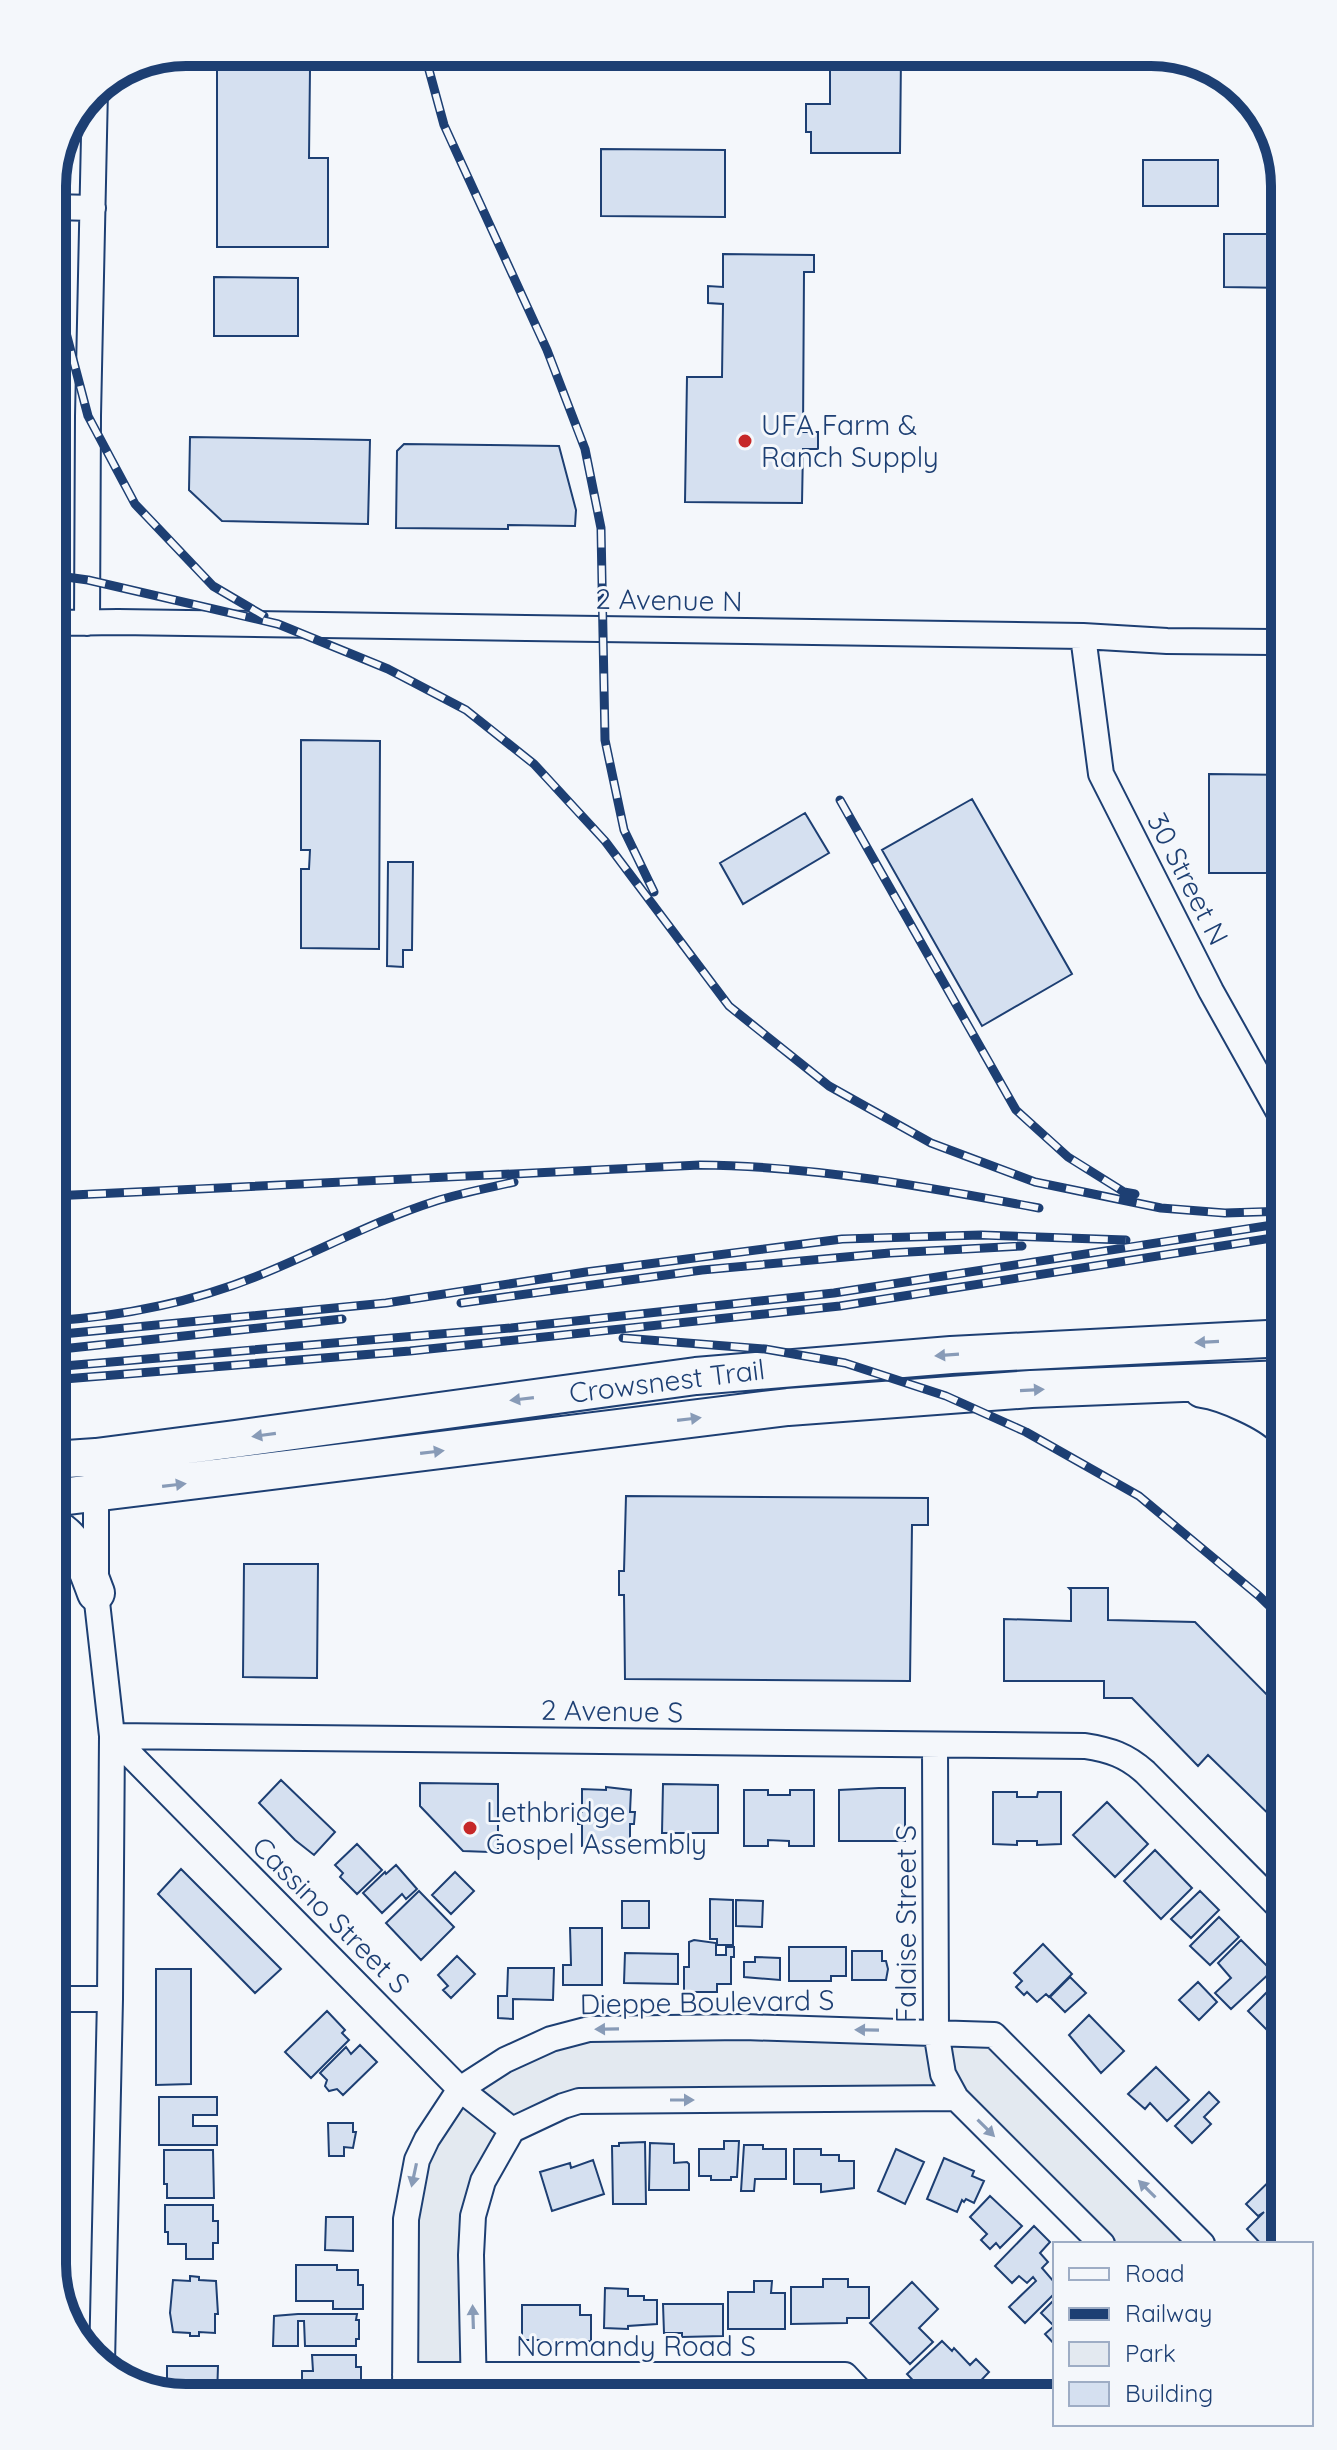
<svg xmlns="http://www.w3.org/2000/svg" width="1337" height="2450" font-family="Quicksand,sans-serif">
  <rect width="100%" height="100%" fill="#f4f7fb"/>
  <path fill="#e3e9f0" stroke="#687fa3" stroke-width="2" d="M 994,2035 L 1202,2244 L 1102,2244 L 955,2098 L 579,2101 L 512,2130 L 483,2181 L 474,2395 L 405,2395 L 411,2186 L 460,2089 L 551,2039 Z"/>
  <path fill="#d5e0f0" stroke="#1d3f73" stroke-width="2" d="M 830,55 L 901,55 L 900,153 L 811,153 L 811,132 L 806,132 L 806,104 L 830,104 Z
    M 199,61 L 292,61 L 292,68 L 310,69 L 309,158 L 328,158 L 328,247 L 217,247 L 217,70 L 198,70 Z
    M 601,149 L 725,150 L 725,217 L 601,216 Z
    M 1143,160 L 1218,160 L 1218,206 L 1143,206 Z
    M 1224,234 L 1282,234 L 1281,288 L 1224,287 Z
    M 723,254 L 814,255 L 814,272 L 804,272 L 803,432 L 818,432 L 818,449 L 803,449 L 802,503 L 685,502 L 687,377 L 722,377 L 723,304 L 708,303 L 708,286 L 723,287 Z
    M 1285,269 L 1285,331 L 1274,330 L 1274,316 L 1285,316 Z
    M 214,277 L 298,278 L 298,336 L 214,336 Z
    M 1282,339 L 1285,339 L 1285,359 L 1282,359 Z
    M 190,437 L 370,440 L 368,524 L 222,521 L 189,490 Z
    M 404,444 L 559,446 L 576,510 L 575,526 L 508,525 L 508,529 L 396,528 L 397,451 Z
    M 301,740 L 380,741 L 379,949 L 301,948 L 301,869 L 309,869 L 310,850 L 301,850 Z
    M 52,745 L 67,746 L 67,816 L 52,816 Z
    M 1209,774 L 1285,775 L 1285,873 L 1209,873 Z
    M 972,799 L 1072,974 L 982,1026 L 882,850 Z
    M 805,813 L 829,853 L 743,904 L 720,863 Z
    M 388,862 L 413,862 L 412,950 L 403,950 L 403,967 L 387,966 Z
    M 626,1496 L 928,1498 L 928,1525 L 912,1525 L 910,1681 L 625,1679 L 624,1595 L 619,1595 L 619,1571 L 624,1571 Z
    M 244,1564 L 318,1564 L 317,1678 L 243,1677 Z
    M 1069,1588 L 1108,1588 L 1108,1620 L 1195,1622 L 1285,1713 L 1285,1830 L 1208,1755 L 1198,1766 L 1132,1698 L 1104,1698 L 1104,1681 L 1004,1681 L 1004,1619 L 1071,1621 L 1071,1590 Z
    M 52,1624 L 57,1624 L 55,1660 L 52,1660 Z
    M 52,1673 L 57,1673 L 56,1710 L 52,1710 Z
    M 52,1724 L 55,1724 L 55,1759 L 52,1759 Z
    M 52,1768 L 56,1768 L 54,1809 L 52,1809 Z
    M 281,1780 L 335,1832 L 314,1855 L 295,1840 L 259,1803 Z
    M 420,1783 L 498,1784 L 498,1850 L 489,1850 L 489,1852 L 463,1851 L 420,1806 Z
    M 663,1784 L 718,1785 L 718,1833 L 662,1833 Z
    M 606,1787 L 631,1790 L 630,1812 L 635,1812 L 634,1824 L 630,1824 L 630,1846 L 582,1846 L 582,1824 L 578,1824 L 578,1812 L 582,1812 L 582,1789 L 606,1790 Z
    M 879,1788 L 905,1788 L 905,1841 L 839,1841 L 839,1790 Z
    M 744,1790 L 768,1790 L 768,1795 L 790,1795 L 790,1790 L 814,1790 L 814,1846 L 789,1846 L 789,1841 L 768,1840 L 768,1846 L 744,1846 Z
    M 993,1792 L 1017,1792 L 1017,1797 L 1037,1797 L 1038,1792 L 1061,1792 L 1061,1844 L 1037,1845 L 1037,1841 L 1017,1841 L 1017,1845 L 993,1844 Z
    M 1107,1802 L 1148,1844 L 1115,1877 L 1073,1835 Z
    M 52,1822 L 54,1822 L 54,1858 L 52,1858 Z
    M 357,1844 L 382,1870 L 357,1894 L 340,1877 L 343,1873 L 335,1865 Z
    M 1155,1850 L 1192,1888 L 1161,1919 L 1124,1881 Z
    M 52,1864 L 55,1864 L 53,1904 L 52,1904 Z
    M 396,1865 L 417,1889 L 406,1899 L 402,1894 L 382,1913 L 363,1893 L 385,1872 L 386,1874 Z
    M 181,1869 L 281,1969 L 255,1993 L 158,1894 Z
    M 455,1872 L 474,1891 L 451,1914 L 432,1895 Z
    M 419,1891 L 454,1927 L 421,1960 L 386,1923 Z
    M 1200,1891 L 1219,1910 L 1191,1938 L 1171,1919 Z
    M 710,1899 L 733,1900 L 733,1945 L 717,1945 L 717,1939 L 710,1939 Z
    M 736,1900 L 763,1901 L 762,1927 L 736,1926 Z
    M 622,1901 L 649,1901 L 649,1928 L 622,1928 Z
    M 1219,1917 L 1239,1937 L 1210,1965 L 1190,1946 Z
    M 52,1918 L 55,1918 L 56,1950 L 52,1950 Z
    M 570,1928 L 602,1928 L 602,1985 L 563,1985 L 563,1965 L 571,1965 Z
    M 694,1940 L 716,1943 L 716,1955 L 726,1955 L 726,1947 L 734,1947 L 734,1957 L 731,1957 L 731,1984 L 717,1984 L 717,1992 L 684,1992 L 684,1967 L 689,1967 L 689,1942 Z
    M 1241,1940 L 1272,1971 L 1231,2009 L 1215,1993 L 1231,1978 L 1218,1963 Z
    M 1043,1944 L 1072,1974 L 1049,1997 L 1046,1994 L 1037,2002 L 1027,1992 L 1024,1995 L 1016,1987 L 1022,1981 L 1014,1973 Z
    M 789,1947 L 846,1947 L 846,1976 L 831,1976 L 831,1981 L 789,1981 Z
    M 852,1951 L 882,1951 L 882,1961 L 886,1961 L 888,1969 L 886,1980 L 852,1980 Z
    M 625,1953 L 678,1954 L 678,1984 L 624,1983 Z
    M 457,1956 L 475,1974 L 451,1998 L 443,1990 L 448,1986 L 438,1975 Z
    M 755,1957 L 780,1958 L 780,1980 L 744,1977 L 744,1962 L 755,1962 Z
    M 508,1968 L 554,1968 L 553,2000 L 513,1999 L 513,2019 L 498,2018 L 498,1996 L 507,1996 Z
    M 156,1969 L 191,1969 L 191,2084 L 156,2085 Z
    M 1283,1976 L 1285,1979 L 1285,2044 L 1281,2044 L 1248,2011 Z
    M 1070,1977 L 1086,1993 L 1065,2012 L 1050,1997 Z
    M 1198,1982 L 1217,2002 L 1199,2020 L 1179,2000 Z
    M 327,2011 L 345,2030 L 342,2033 L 349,2040 L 311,2078 L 285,2052 Z
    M 1089,2015 L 1124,2051 L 1101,2073 L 1069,2035 Z
    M 360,2045 L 377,2062 L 343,2095 L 337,2089 L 329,2091 L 325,2086 L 327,2080 L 320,2073 L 346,2047 L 351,2054 Z
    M 52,2054 L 54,2054 L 54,2086 L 52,2086 Z
    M 1156,2067 L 1189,2100 L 1167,2121 L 1150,2103 L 1145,2109 L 1128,2094 Z
    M 1209,2092 L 1219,2102 L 1204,2117 L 1211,2124 L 1192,2143 L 1175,2126 Z
    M 159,2097 L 217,2097 L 217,2115 L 193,2115 L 193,2126 L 217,2126 L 217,2145 L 159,2145 Z
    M 328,2123 L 353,2123 L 353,2132 L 356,2132 L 353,2148 L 344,2147 L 344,2156 L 329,2156 Z
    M 52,2140 L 61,2140 L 58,2184 L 52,2184 Z
    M 724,2141 L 739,2141 L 737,2177 L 731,2177 L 731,2180 L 711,2180 L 711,2176 L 699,2176 L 699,2149 L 724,2149 Z
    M 645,2142 L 646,2204 L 613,2204 L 612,2146 L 619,2146 L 619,2143 Z
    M 650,2143 L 674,2144 L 674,2163 L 687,2162 L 689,2164 L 689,2190 L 649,2190 Z
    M 744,2145 L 763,2145 L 763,2149 L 786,2149 L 786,2179 L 755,2179 L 754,2191 L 741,2191 Z
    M 794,2149 L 821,2149 L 821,2155 L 839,2155 L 839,2161 L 854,2161 L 854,2188 L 821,2192 L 821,2184 L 794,2184 Z
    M 896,2149 L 924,2162 L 905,2204 L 878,2191 Z
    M 164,2150 L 213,2150 L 214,2198 L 167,2198 L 167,2184 L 164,2184 Z
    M 944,2158 L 974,2171 L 972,2176 L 984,2181 L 974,2203 L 966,2199 L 964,2202 L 962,2200 L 957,2212 L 927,2199 Z
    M 593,2160 L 604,2194 L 552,2211 L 540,2172 L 570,2163 L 571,2168 Z
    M 1285,2166 L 1285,2233 L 1272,2244 L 1261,2244 L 1247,2229 L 1264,2212 L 1258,2216 L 1246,2204 Z
    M 52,2191 L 53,2208 L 55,2208 L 55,2232 L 52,2232 Z
    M 990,2196 L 1022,2226 L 1000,2248 L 996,2243 L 990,2249 L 981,2240 L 987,2234 L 970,2217 Z
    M 165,2205 L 213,2205 L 213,2221 L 218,2221 L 218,2243 L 213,2243 L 213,2259 L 186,2259 L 186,2244 L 168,2244 L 168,2232 L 165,2232 Z
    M 326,2217 L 353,2217 L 353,2251 L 325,2250 Z
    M 1034,2226 L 1050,2242 L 1040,2253 L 1048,2262 L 1042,2268 L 1055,2283 L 1055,2293 L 1025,2323 L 1009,2307 L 1036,2281 L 1033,2277 L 1027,2283 L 1019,2276 L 1012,2283 L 995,2266 Z
    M 296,2265 L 337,2265 L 337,2270 L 358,2270 L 358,2285 L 363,2285 L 363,2309 L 333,2309 L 333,2301 L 296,2301 Z
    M 190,2276 L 199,2277 L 199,2280 L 216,2281 L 218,2314 L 215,2314 L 215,2333 L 199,2332 L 199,2336 L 190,2336 L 190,2333 L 173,2332 L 170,2313 L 173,2280 L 190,2281 Z
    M 823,2279 L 848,2279 L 848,2287 L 869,2287 L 869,2318 L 847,2318 L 847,2323 L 791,2324 L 791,2287 L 823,2287 Z
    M 754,2281 L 772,2281 L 771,2293 L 785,2293 L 785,2329 L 728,2329 L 728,2292 L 754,2292 Z
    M 912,2282 L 938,2309 L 919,2328 L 933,2342 L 910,2364 L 870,2323 Z
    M 605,2288 L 628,2289 L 628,2296 L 644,2296 L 644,2300 L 657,2300 L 657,2324 L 628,2326 L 628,2329 L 604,2328 Z
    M 1055,2299 L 1055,2345 L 1045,2334 L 1054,2326 L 1041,2313 Z
    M 663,2304 L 723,2304 L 723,2336 L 682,2337 L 682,2333 L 664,2333 Z
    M 522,2305 L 580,2305 L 580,2315 L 591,2315 L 591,2341 L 544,2343 L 544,2340 L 522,2340 Z
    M 298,2314 L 357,2314 L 356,2320 L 359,2320 L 359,2339 L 356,2339 L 356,2346 L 305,2346 L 304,2321 L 298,2321 L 298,2346 L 273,2346 L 274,2316 Z
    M 942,2341 L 952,2351 L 954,2348 L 970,2365 L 976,2359 L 989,2372 L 972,2390 L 922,2390 L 907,2374 Z
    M 312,2355 L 356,2355 L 356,2367 L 361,2367 L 361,2381 L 356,2381 L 355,2393 L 313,2392 L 313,2390 L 302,2390 L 302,2371 L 313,2371 Z
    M 167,2366 L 218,2366 L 217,2397 L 178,2398 L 167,2394 Z"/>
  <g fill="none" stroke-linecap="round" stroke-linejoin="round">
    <defs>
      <path id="minor" d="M 52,207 L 93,208
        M 52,623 L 118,622 L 1083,636 L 1167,641 L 1285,642
        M 87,623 L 88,416 L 95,89
        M 1083,636 L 1101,774 L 1211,991 L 1282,1118 L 1285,1134
        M 96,1479 L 96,1593 L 112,1736 L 110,1999 L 102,2363
        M 112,1736 L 1085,1746 C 1110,1750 1126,1755 1145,1772 L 1285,1913
        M 112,1736 L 460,2089 L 512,2130
        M 935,1745 L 936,2031 L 943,2074 L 956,2098
        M 52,1999 L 110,1999
        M 405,2375 L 845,2375 L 860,2391
        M 405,2395 L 406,2219 L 417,2160 L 427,2139 L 460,2089 L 505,2060 L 551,2039 L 589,2029 L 744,2027 L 994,2035 L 1202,2244
        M 474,2395 L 471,2255 L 473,2216 L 483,2181 L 512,2130 L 563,2106 L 579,2101 L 956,2098 L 1102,2244"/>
      <path id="highway" d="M 1202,1389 C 1224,1392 1270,1412 1285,1429
        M 52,1460 L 96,1457 L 235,1439 L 696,1376 L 951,1355 L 1285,1338
        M 52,1498 L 788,1407 L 1031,1389 L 1285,1379
        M 52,1526 C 79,1540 86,1567 96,1593"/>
    </defs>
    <use href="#minor" stroke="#1d3f73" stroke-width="28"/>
    <use href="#highway" stroke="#1d3f73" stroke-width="40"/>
    <use href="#minor" stroke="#f4f7fb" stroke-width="24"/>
    <use href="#highway" stroke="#f4f7fb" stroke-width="36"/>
    <defs>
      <path id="rail" d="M 426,59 L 444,125 L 547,350 L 585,449 L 601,528 L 605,740 L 624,830 L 654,892
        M 52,245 L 65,329 L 88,416 L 135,504 L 213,586 L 264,616
        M 56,254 L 56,170
        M 52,575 L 88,580 L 278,624 L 388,669 L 466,710 L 534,764 L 605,841 L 729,1006 L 829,1086 L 931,1143 L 1035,1182 L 1161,1208 L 1225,1213 L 1285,1211
        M 840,800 L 1016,1110 L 1068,1157 L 1124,1192 L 1135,1194
        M 52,1196 L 700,1165 C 815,1166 927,1187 1039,1208
        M 461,1303 L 702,1270 L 890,1253 L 1022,1246
        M 52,1321 C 122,1316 190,1303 255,1277 C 316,1253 373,1221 436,1201 C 461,1193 488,1188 514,1182
        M 52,1335 L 386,1303 L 586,1272 L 842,1239 L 981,1235 L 1126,1240
        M 623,1338 L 765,1349 L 845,1363 L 946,1396 L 1026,1432 L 1139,1496 L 1259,1596 L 1285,1621
        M 52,1350 L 342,1319
        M 52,1367 L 511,1328 L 834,1293 L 1285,1223
        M 52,1380 L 410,1351 L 840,1306 L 1285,1236"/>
    </defs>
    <use href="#rail" stroke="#1d3f73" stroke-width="9"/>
    <use href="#rail" stroke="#f4f7fb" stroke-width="6" stroke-dasharray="18" stroke-linecap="butt"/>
  </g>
  <defs><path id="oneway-solid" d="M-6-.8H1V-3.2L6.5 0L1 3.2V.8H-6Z" transform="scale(2)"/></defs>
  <g fill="#889bb7">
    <use href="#oneway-solid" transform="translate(1207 1342) rotate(177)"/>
    <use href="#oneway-solid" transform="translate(947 1355) rotate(176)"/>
    <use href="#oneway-solid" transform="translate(1032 1390) rotate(-3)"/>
    <use href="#oneway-solid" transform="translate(522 1399) rotate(173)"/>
    <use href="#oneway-solid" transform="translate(689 1419) rotate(-7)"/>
    <use href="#oneway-solid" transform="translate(264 1435) rotate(172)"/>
    <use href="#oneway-solid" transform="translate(432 1452) rotate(-7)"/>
    <use href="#oneway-solid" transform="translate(174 1485) rotate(-7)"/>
    <use href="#oneway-solid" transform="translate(607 2029) rotate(179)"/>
    <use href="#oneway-solid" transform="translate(867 2030) rotate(-179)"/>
    <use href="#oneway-solid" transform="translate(682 2100)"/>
    <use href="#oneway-solid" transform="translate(986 2128) rotate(45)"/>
    <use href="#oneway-solid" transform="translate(414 2175) rotate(102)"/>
    <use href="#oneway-solid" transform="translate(1147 2189) rotate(-135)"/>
    <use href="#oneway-solid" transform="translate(473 2317) rotate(-92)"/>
  </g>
  <g fill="#c62828" stroke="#f4f7fb" stroke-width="3">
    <circle cx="745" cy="441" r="8"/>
    <circle cx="470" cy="1828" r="8"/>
  </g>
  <g text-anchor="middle" stroke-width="6" stroke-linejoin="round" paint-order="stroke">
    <g font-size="28" fill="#1d3f73" stroke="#f4f7fb" text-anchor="start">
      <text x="761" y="435">UFA Farm &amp;<tspan x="761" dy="32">Ranch Supply</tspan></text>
      <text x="486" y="1822">Lethbridge<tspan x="486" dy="32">Gospel Assembly</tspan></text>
    </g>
    <g font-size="28" fill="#1d3f73" stroke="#f4f7fb">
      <text transform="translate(669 600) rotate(1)" y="10">2 Avenue N</text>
      <text transform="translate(1188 879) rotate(63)" y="10">30 Street N</text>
      <text transform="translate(667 1381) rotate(-7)" y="10">Crowsnest Trail</text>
      <text transform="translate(612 1711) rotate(1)" y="10">2 Avenue S</text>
      <text transform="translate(331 1915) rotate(45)" y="10">Cassino Street S</text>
      <text transform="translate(906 1924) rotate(-90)" y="10">Falaise Street S</text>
      <text transform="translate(707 2002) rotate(-1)" y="10">Dieppe Boulevard S</text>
      <text x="636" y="2356">Normandy Road S</text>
    </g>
  </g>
  <path d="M0 0H1337V2450H0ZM186 66H1151A120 120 0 0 1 1271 186V2264A120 120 0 0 1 1151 2384H186A120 120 0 0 1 66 2264V186A120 120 0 0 1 186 66Z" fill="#f4f7fb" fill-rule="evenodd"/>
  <path fill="none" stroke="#1d3f73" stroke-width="10" d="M186 66H1151A120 120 0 0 1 1271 186V2264A120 120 0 0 1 1151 2384H186A120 120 0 0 1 66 2264V186A120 120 0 0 1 186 66Z"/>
  <rect x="1053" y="2242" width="260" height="184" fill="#f4f7fb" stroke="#9eadc5" stroke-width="2"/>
  <rect x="1069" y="2268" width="40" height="12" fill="#f4f7fb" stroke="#9eadc5" stroke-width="2"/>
  <text x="1125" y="2282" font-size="24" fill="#1d3f73">Road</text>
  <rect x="1069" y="2308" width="40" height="12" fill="#1d3f73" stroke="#9eadc5" stroke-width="2"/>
  <text x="1125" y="2322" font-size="24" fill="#1d3f73">Railway</text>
  <rect x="1069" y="2342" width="40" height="24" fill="#e3e9f0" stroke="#9eadc5" stroke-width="2"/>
  <text x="1125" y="2362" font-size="24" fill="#1d3f73">Park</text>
  <rect x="1069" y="2382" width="40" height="24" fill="#d5e0f0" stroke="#9eadc5" stroke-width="2"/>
  <text x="1125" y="2402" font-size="24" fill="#1d3f73">Building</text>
</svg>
